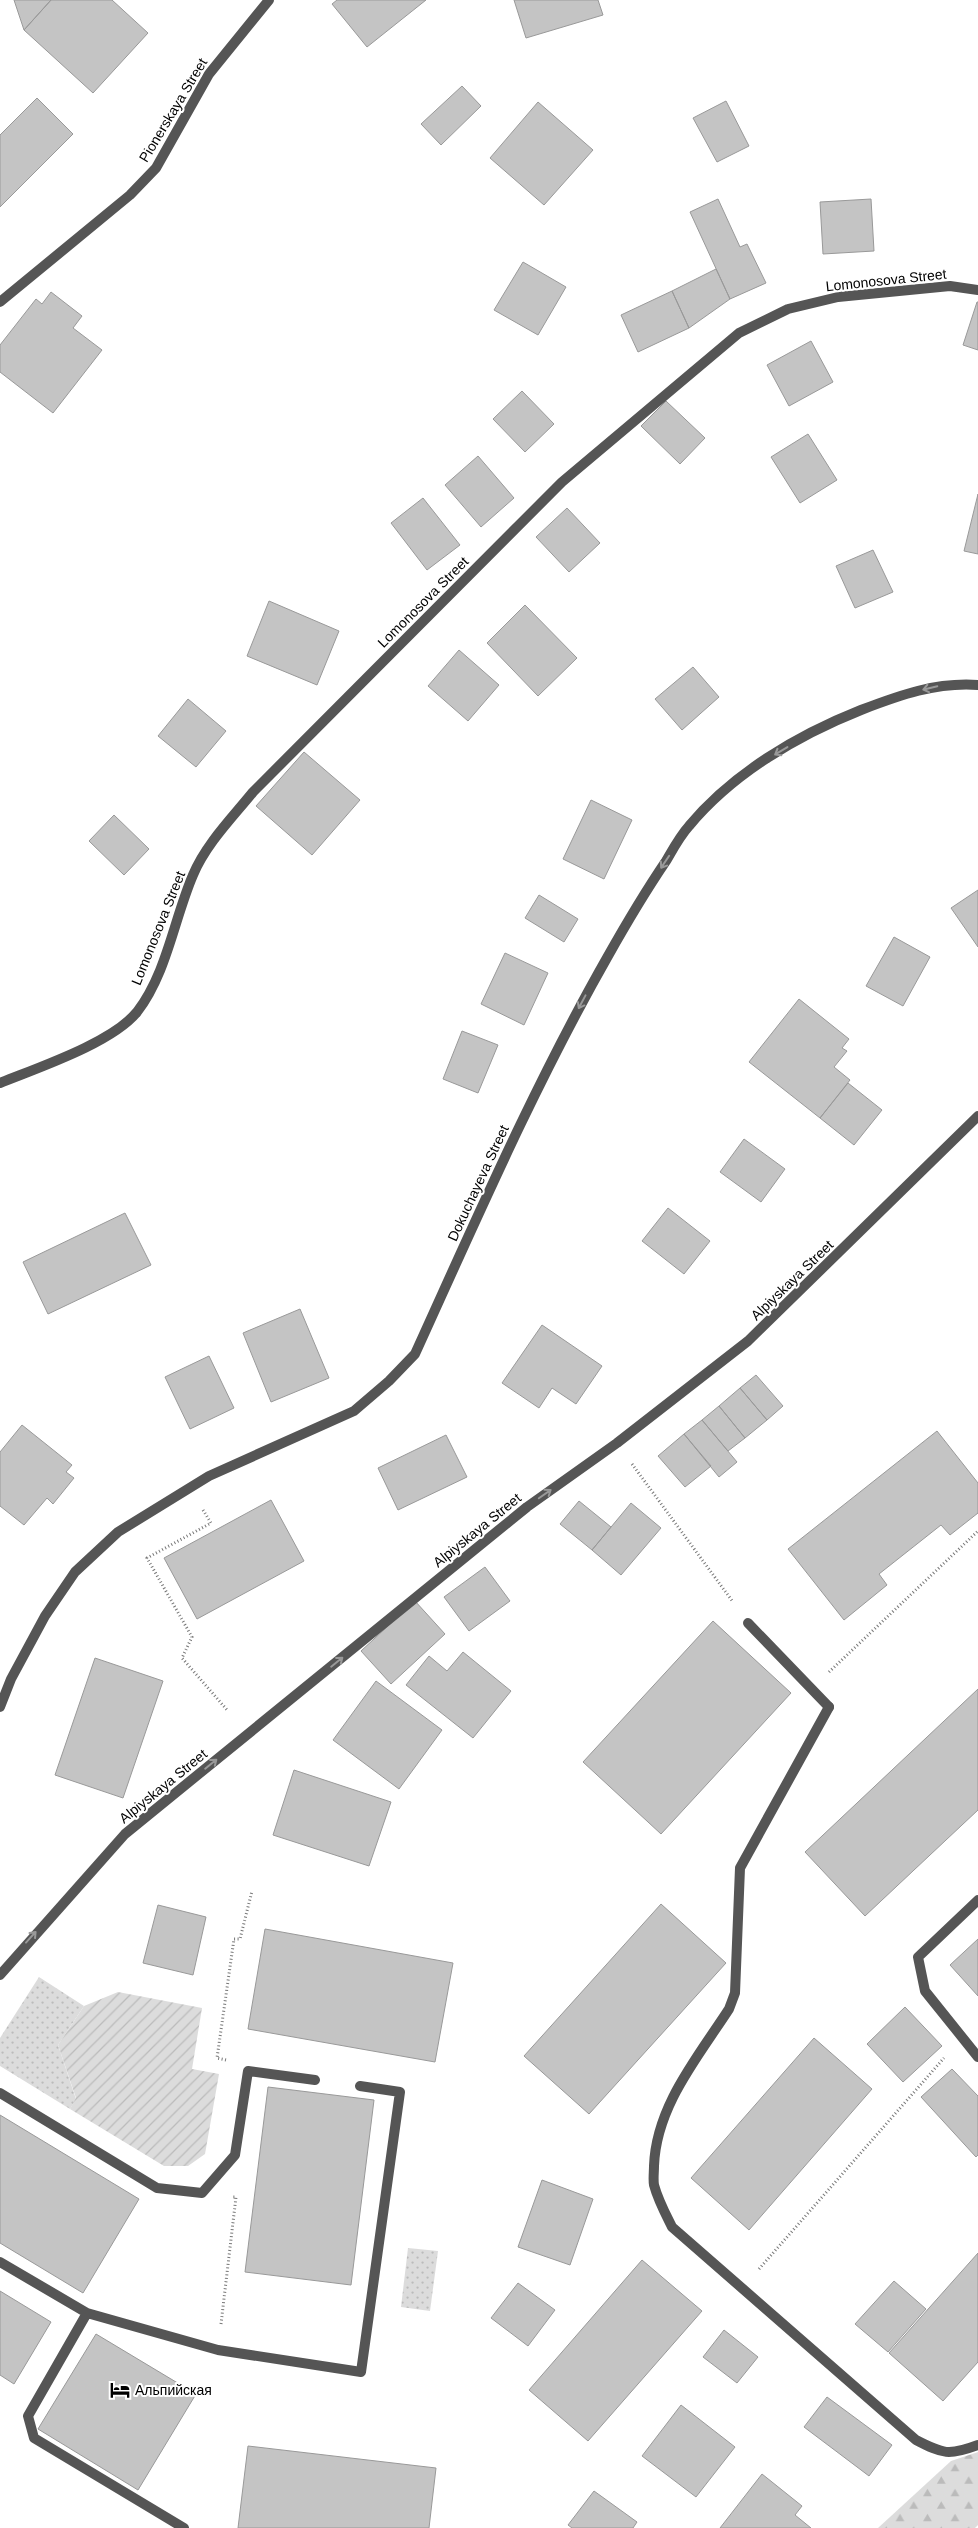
<svg xmlns="http://www.w3.org/2000/svg" width="978" height="2528" font-family="Arial,sans-serif">
  <defs>
    <pattern id="forest-firs" width="22" height="20" patternUnits="userSpaceOnUse" patternTransform="scale(1.25)"><rect width="22" height="20" fill="#dcdcdc"/><path d="M5 1l3.5 6h-7zM16 11l3.5 6h-7z" fill="#bbb"/></pattern>
    <pattern id="park-dots" width="8" height="8" patternUnits="userSpaceOnUse" patternTransform="scale(1.25)"><rect width="8" height="8" fill="#dcdcdc"/><path d="M2 2h.1M6 6h.1" fill="none" stroke="#bbb" stroke-width="1.8" stroke-linecap="round"/></pattern>
    <pattern id="garden-furrows" width="10" height="10" patternUnits="userSpaceOnUse" patternTransform="scale(1.25)"><rect width="10" height="10" fill="#dcdcdc"/><path d="M-1 1l2-2M0 10L10 0M9 11l2-2" fill="none" stroke="#bbb"/></pattern>
  </defs>
  <rect width="100%" height="100%" fill="#fff"/>
  <path fill="url(#forest-firs)" d="M 978,2452 L 978,2525 L 975,2528 L 878,2528 L 951,2461 Z"/>
  <path fill="url(#park-dots)" d="M 39,1977 L 84,2006 L 58,2045 L 76,2099 L 70,2109 L 0,2066 L 0,2038 Z
    M 408,2248 L 438,2251 L 430,2311 L 401,2307 Z"/>
  <path fill="url(#garden-furrows)" d="M 118,1992 L 202,2008 L 192,2069 L 219,2074 L 205,2154 L 188,2166 L 164,2166 L 70,2109 L 76,2098 L 58,2045 L 84,2006 Z"/>
  <path fill="#c4c4c4" stroke="#999" d="M 14,0 L 51,0 L 24,30 Z
    M 51,0 L 112,0 L 148,33 L 93,93 L 24,30 Z
    M 337,0 L 426,0 L 367,47 L 332,4 Z
    M 514,0 L 598,0 L 603,15 L 526,38 Z
    M 462,86 L 481,106 L 441,145 L 421,124 Z
    M 37,98 L 73,134 L 0,207 L 0,135 Z
    M 726,101 L 749,146 L 717,162 L 693,118 Z
    M 538,102 L 593,150 L 544,205 L 490,158 Z
    M 718,199 L 740,247 L 747,244 L 766,283 L 730,299 L 690,212 Z
    M 871,199 L 874,251 L 823,254 L 820,202 Z
    M 523,262 L 566,287 L 538,335 L 494,310 Z
    M 716,269 L 730,299 L 689,328 L 672,291 Z
    M 672,291 L 689,328 L 638,352 L 621,315 Z
    M 51,292 L 82,316 L 73,328 L 102,350 L 53,413 L 0,372 L 0,345 L 36,299 L 42,304 Z
    M 977,302 L 978,302 L 978,350 L 963,345 Z
    M 811,341 L 833,382 L 789,406 L 767,365 Z
    M 522,391 L 554,424 L 525,452 L 493,419 Z
    M 666,401 L 705,438 L 680,464 L 641,426 Z
    M 808,434 L 837,480 L 800,503 L 771,457 Z
    M 478,456 L 514,498 L 481,527 L 445,485 Z
    M 978,494 L 978,554 L 964,551 Z
    M 423,498 L 460,545 L 427,570 L 391,523 Z
    M 567,508 L 600,543 L 569,572 L 536,537 Z
    M 873,550 L 893,592 L 855,608 L 836,566 Z
    M 269,601 L 339,631 L 317,685 L 247,656 Z
    M 525,605 L 577,658 L 538,696 L 487,643 Z
    M 459,650 L 499,685 L 468,721 L 428,686 Z
    M 693,667 L 719,697 L 682,730 L 655,699 Z
    M 188,699 L 226,731 L 196,767 L 158,736 Z
    M 304,752 L 360,800 L 312,855 L 256,806 Z
    M 591,800 L 632,820 L 604,879 L 563,859 Z
    M 114,815 L 149,849 L 124,875 L 89,841 Z
    M 978,890 L 978,947 L 951,908 Z
    M 539,895 L 578,919 L 564,942 L 525,918 Z
    M 894,937 L 930,957 L 903,1006 L 866,986 Z
    M 505,953 L 548,973 L 524,1025 L 481,1004 Z
    M 799,999 L 849,1039 L 842,1048 L 847,1051 L 834,1067 L 850,1080 L 820,1118 L 749,1062 Z
    M 462,1031 L 498,1045 L 478,1093 L 443,1079 Z
    M 848,1083 L 882,1110 L 854,1145 L 820,1118 Z
    M 744,1139 L 785,1169 L 761,1202 L 720,1172 Z
    M 668,1208 L 710,1241 L 684,1274 L 642,1241 Z
    M 125,1213 L 151,1265 L 48,1314 L 23,1262 Z
    M 300,1309 L 329,1378 L 271,1402 L 243,1333 Z
    M 542,1325 L 602,1366 L 576,1404 L 552,1388 L 539,1408 L 502,1383 Z
    M 209,1356 L 234,1408 L 190,1429 L 165,1377 Z
    M 756,1375 L 783,1406 L 767,1420 L 740,1388 Z
    M 740,1388 L 767,1420 L 745,1438 L 719,1406 Z
    M 719,1406 L 745,1438 L 728,1451 L 702,1420 Z
    M 702,1420 L 737,1462 L 719,1477 L 684,1434 Z
    M 22,1425 L 72,1465 L 66,1472 L 74,1478 L 53,1504 L 47,1498 L 24,1525 L 0,1506 L 0,1452 Z
    M 937,1431 L 978,1483 L 978,1513 L 950,1535 L 941,1525 L 879,1574 L 887,1585 L 844,1620 L 788,1549 Z
    M 684,1434 L 711,1466 L 685,1487 L 658,1456 Z
    M 446,1435 L 467,1477 L 398,1510 L 378,1468 Z
    M 271,1500 L 304,1561 L 197,1619 L 164,1558 Z
    M 579,1501 L 611,1527 L 592,1550 L 560,1524 Z
    M 631,1503 L 661,1528 L 621,1575 L 592,1550 Z
    M 485,1567 L 510,1601 L 469,1631 L 444,1597 Z
    M 415,1601 L 445,1634 L 391,1684 L 361,1651 Z
    M 713,1621 L 791,1693 L 661,1834 L 583,1762 Z
    M 463,1652 L 511,1691 L 473,1738 L 406,1685 L 429,1656 L 447,1671 Z
    M 95,1658 L 163,1681 L 123,1798 L 55,1775 Z
    M 376,1681 L 442,1730 L 399,1789 L 333,1740 Z
    M 978,1689 L 978,1810 L 865,1916 L 805,1852 Z
    M 294,1770 L 391,1802 L 369,1866 L 273,1835 Z
    M 661,1904 L 726,1963 L 589,2114 L 524,2056 Z
    M 158,1905 L 206,1917 L 193,1975 L 143,1963 Z
    M 265,1929 L 453,1963 L 435,2062 L 248,2029 Z
    M 978,1939 L 978,1996 L 950,1965 Z
    M 905,2007 L 942,2046 L 903,2082 L 867,2044 Z
    M 814,2038 L 872,2089 L 749,2230 L 691,2178 Z
    M 952,2069 L 978,2096 L 978,2155 L 976,2157 L 921,2097 Z
    M 268,2087 L 374,2100 L 351,2285 L 245,2272 Z
    M 0,2115 L 139,2199 L 83,2293 L 0,2243 Z
    M 542,2180 L 593,2199 L 570,2265 L 518,2247 Z
    M 978,2253 L 978,2362 L 943,2401 L 889,2353 Z
    M 642,2260 L 702,2311 L 588,2441 L 529,2390 Z
    M 894,2281 L 926,2309 L 888,2352 L 855,2324 Z
    M 518,2283 L 555,2310 L 528,2346 L 491,2318 Z
    M 0,2291 L 51,2322 L 14,2384 L 0,2375 Z
    M 724,2330 L 758,2357 L 737,2383 L 703,2357 Z
    M 96,2334 L 196,2394 L 138,2490 L 38,2429 Z
    M 827,2397 L 892,2445 L 869,2476 L 804,2427 Z
    M 681,2405 L 735,2447 L 696,2497 L 642,2456 Z
    M 248,2446 L 436,2468 L 429,2528 L 238,2528 Z
    M 762,2474 L 802,2506 L 795,2515 L 811,2528 L 720,2528 Z
    M 594,2491 L 637,2522 L 633,2528 L 572,2528 L 568,2525 Z"/>
  <g fill="none" stroke-linecap="round" stroke-linejoin="round">
    <path stroke="#777" stroke-width="3" stroke-dasharray="1 2.5" stroke-linecap="butt" d="M 632,1464 L 733,1602
      M 203,1510 L 211,1523 L 147,1558 L 192,1637 L 182,1658 L 228,1711
      M 829,1672 L 978,1531
      M 226,2060 L 217,2058 L 234,1939 L 240,1939 L 252,1891
      M 759,2269 L 944,2058
      M 221,2324 L 236,2197 L 233,2197"/>
    <path stroke="#555" stroke-width="10" d="M 748,1623 L 829,1707
      M 0,2093 L 157,2188 L 202,2193 L 235,2155 L 248,2071 L 315,2080
      M 0,2262 L 87,2313 L 218,2350 L 361,2372 L 400,2092 L 360,2086
      M 87,2313 L 28,2416 L 34,2438 L 184,2528"/>
    <path stroke="#555" stroke-width="10" d="M 0,302 L 130,195 L 156,168 L 209,74 L 269,0
      M 0,1083 C 37,1068 112,1043 137,1012 C 167,973 174,919 193,875 C 206,844 232,818 253,792 L 562,482 L 739,333 L 788,309 L 838,297 L 950,286 L 978,290
      M 0,1707 L 11,1679 L 45,1616 L 75,1572 L 118,1532 L 209,1476 L 354,1411 L 389,1381 L 415,1354 C 476,1220 535,1084 608,956 C 626,924 645,892 666,861 C 673,849 680,836 689,826 C 733,773 798,735 861,710 C 900,695 936,682 978,685
      M 829,1707 L 740,1868 L 735,1993 L 729,2009 C 698,2057 656,2106 654,2166 C 654,2172 653,2179 654,2185 C 658,2200 665,2213 672,2227 L 916,2440 C 943,2454 949,2456 978,2445
      M 978,1900 L 918,1957 L 925,1991 L 978,2057"/>
    <path stroke="#555" stroke-width="10" d="M 0,1975 L 125,1834 L 527,1507 L 617,1443 L 748,1341 L 978,1116"/>
  </g>
  <defs><path id="oneway-shaft" d="M-6 0H5M1.5-3L5.5 0L1.5 3" fill="none" stroke-width="1.6" stroke-linecap="round" stroke-linejoin="round" transform="scale(1.25)"/></defs>
  <g stroke="#999">
    <use href="#oneway-shaft" transform="translate(930 688) rotate(167)"/>
    <use href="#oneway-shaft" transform="translate(781 751) rotate(149)"/>
    <use href="#oneway-shaft" transform="translate(665 862) rotate(124)"/>
    <use href="#oneway-shaft" transform="translate(582 1002) rotate(118)"/>
    <use href="#oneway-shaft" transform="translate(545 1494) rotate(-35)"/>
    <use href="#oneway-shaft" transform="translate(337 1662) rotate(-39)"/>
    <use href="#oneway-shaft" transform="translate(211 1764) rotate(-39)"/>
    <use href="#oneway-shaft" transform="translate(31 1937) rotate(-48)"/>
  </g>
  <defs>
    <symbol id="hotel-bare" viewBox="-9 -9 18 18"><path d="M-6-4.5h1.5V1H6V5H4.5V3h-9V5H-6ZM-4 0a1.8 1.8 0 1 1 3.6 0ZM.5 0V-2.5h3Q6-2.5 6 0Z" fill="#000" stroke="#fff" stroke-width="2.5" paint-order="stroke"/></symbol>
  </defs>
  <g fill-rule="evenodd">
    <use href="#hotel-bare" x="106" y="2376" width="28" height="28"/>
  </g>
  <g text-anchor="middle" stroke-width="4" stroke-linejoin="round" paint-order="stroke">
    <g font-size="14" fill="#000" stroke="#fff">
      <text transform="translate(173 110) rotate(-59)" y="5">Pionerskaya Street</text>
      <text transform="translate(886 280) rotate(-6)" y="5">Lomonosova Street</text>
      <text transform="translate(423 602) rotate(-45)" y="5">Lomonosova Street</text>
      <text transform="translate(158 928) rotate(-68)" y="5">Lomonosova Street</text>
      <text transform="translate(478 1183) rotate(-65)" y="5">Dokuchayeva Street</text>
      <text transform="translate(792 1280) rotate(-44)" y="5">Alpiyskaya Street</text>
      <text transform="translate(477 1530) rotate(-39)" y="5">Alpiyskaya Street</text>
      <text transform="translate(163 1786) rotate(-39)" y="5">Alpiyskaya Street</text>
    </g>
    <g font-size="14" fill="#000" stroke="#fff" text-anchor="start">
      <text x="135" y="2395">Альпийская</text>
    </g>
  </g>
</svg>
